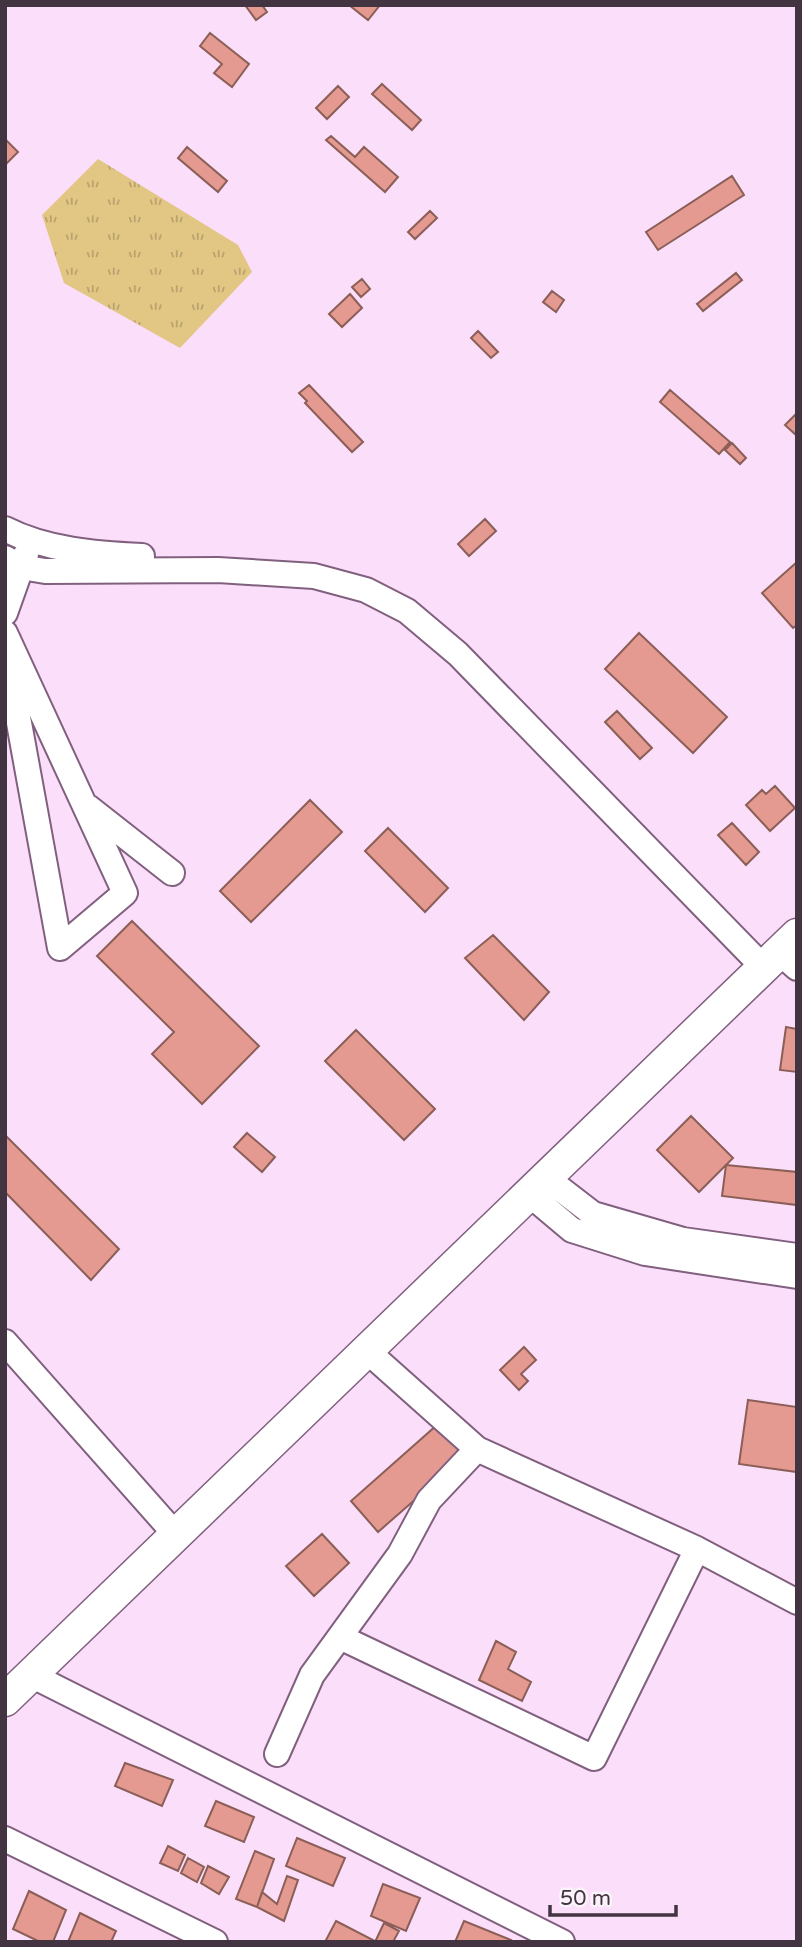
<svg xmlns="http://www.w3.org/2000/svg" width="802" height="1947" font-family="'Varela Round',sans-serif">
  <defs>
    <pattern id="park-tufts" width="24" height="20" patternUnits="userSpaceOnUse" patternTransform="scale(1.75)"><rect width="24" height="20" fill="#e2c683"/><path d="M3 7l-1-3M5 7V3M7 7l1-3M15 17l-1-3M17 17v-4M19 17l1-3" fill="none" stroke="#b9a26d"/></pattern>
  </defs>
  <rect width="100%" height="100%" fill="#fbdefa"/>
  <path fill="url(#park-tufts)" d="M 98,159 L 238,245 L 252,272 L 180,348 L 64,283 L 42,215 Z"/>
  <path fill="#e49a90" stroke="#8b5e57" stroke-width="2" d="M 245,5 L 262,5 L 267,12 L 256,20 Z
    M 349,5 L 380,5 L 368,20 Z
    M 210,33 L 249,64 L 232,87 L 214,73 L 222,64 L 200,46 Z
    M 382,84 L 421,120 L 412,130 L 372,94 Z
    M 338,86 L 349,97 L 327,119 L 316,108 Z
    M 331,136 L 355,157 L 364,147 L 398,177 L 385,192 L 326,140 Z
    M 5,139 L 18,152 L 6,164 L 5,162 Z
    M 187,147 L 227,181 L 218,192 L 178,158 Z
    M 732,176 L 744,195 L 658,250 L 646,232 Z
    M 430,211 L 437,218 L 415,239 L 408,232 Z
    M 736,273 L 742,280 L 703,311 L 697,304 Z
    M 362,279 L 370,289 L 361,297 L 352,287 Z
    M 552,291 L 564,300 L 556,312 L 543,302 Z
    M 350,294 L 362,308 L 342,327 L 329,314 Z
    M 478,331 L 498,352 L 491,358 L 471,338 Z
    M 309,385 L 363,442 L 352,452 L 305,403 L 307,401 L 299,393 Z
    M 670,390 L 730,442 L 719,454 L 660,402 Z
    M 797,413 L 797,434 L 796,435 L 785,425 Z
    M 732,443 L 746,458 L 740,464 L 725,450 Z
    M 485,519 L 496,531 L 469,556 L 458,544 Z
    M 797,562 L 797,625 L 793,628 L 762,593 Z
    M 639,633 L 727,717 L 693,753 L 605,669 Z
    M 617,711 L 652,748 L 640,759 L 605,722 Z
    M 775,786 L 795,808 L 770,831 L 746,805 L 762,790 L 766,794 Z
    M 310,800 L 342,832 L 251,922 L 220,891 Z
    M 732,823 L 759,852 L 746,865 L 718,835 Z
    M 388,828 L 448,888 L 425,912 L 365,851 Z
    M 132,921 L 259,1046 L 202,1104 L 152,1054 L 174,1032 L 97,956 Z
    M 493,935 L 549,992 L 524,1020 L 465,958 Z
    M 786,1027 L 797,1029 L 797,1072 L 780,1070 Z
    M 356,1030 L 435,1109 L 404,1140 L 325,1061 Z
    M 691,1116 L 733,1158 L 699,1192 L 657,1150 Z
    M 247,1133 L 275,1157 L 262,1172 L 234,1147 Z
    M 5,1135 L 119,1249 L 91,1280 L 5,1192 Z
    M 726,1165 L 797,1172 L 797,1205 L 722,1196 Z
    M 524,1347 L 536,1360 L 521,1374 L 528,1381 L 519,1390 L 500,1370 Z
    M 748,1400 L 797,1407 L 797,1472 L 739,1464 Z
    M 437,1425 L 465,1456 L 378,1532 L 351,1501 Z
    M 322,1534 L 349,1563 L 314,1596 L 286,1566 Z
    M 496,1641 L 516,1652 L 508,1669 L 531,1682 L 522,1701 L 479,1680 Z
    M 125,1763 L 173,1780 L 162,1806 L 115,1786 Z
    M 216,1801 L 254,1817 L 244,1842 L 205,1826 Z
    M 297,1838 L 345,1858 L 333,1886 L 286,1866 Z
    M 168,1846 L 185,1855 L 178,1871 L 160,1863 Z
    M 255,1851 L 274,1859 L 257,1907 L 236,1899 Z
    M 188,1858 L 204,1867 L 197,1882 L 181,1873 Z
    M 208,1866 L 229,1877 L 219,1894 L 201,1883 Z
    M 287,1876 L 298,1880 L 284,1921 L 257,1907 L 262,1892 L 277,1904 Z
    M 383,1884 L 420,1898 L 406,1931 L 371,1916 Z
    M 29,1891 L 66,1910 L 53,1942 L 40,1942 L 13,1929 Z
    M 80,1913 L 116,1931 L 111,1942 L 68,1942 Z
    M 336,1921 L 375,1941 L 375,1942 L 325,1942 Z
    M 464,1921 L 511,1940 L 510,1942 L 455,1942 Z
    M 384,1923 L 399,1931 L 393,1942 L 375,1942 Z"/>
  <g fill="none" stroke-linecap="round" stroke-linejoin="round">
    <defs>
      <path id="minor" d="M 5,529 C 46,550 96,554 142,556
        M 5,558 L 21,567 L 45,571 L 218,570 L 314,576 L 366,590 L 407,611 L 458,654 L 763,967
        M 5,613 L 26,554
        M 5,633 L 125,893 L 60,948 L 5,646
        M 88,807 L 172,873
        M 779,952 L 797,968
        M 545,1177 L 593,1214 L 683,1240 L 797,1256
        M 528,1193 L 572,1230 L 645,1253 L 797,1276
        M 5,1342 L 176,1535
        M 697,1549 L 797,1602
        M 340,1637 L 594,1758 L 697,1549 L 477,1449
        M 31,1675 L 562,1942
        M 277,1754 L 312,1675 L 400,1554 L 429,1500 L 477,1449 L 366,1350
        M 5,1839 L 215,1942"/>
      <path id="major" d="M 5,1700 L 797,935"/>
    </defs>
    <use href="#minor" stroke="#80607e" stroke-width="28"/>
    <use href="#major" stroke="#80607e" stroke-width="35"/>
    <use href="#minor" stroke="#fff" stroke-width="24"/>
    <use href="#major" stroke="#fff" stroke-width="32"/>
  </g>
  <rect width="802" height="1947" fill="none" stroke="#423441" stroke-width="14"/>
  <path d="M550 1905v10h126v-10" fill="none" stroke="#423441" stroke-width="3.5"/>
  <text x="560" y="1905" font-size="21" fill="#423441" stroke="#fbf3fa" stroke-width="5" paint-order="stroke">50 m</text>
</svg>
